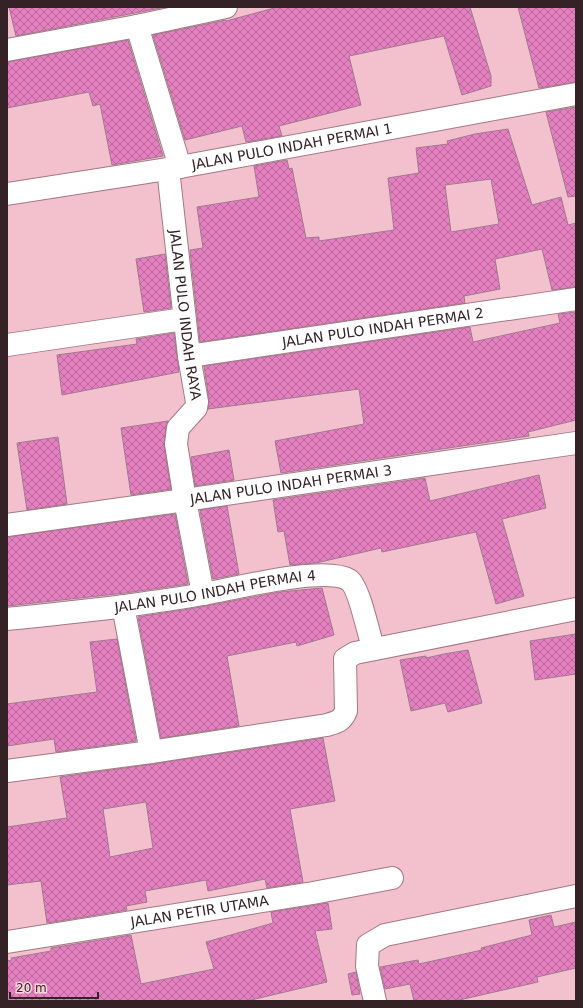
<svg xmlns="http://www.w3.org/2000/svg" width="583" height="1008" font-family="'DejaVu Sans',sans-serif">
  <defs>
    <pattern id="building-cross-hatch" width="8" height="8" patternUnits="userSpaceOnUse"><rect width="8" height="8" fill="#e480c0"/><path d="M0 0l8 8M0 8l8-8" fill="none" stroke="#ba689c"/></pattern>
  </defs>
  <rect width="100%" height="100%" fill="#f3c1cd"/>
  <path fill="url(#building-cross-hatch)" stroke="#a07990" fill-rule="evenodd" d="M 9,7 L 166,7 L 16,36 Z
    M 278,7 L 470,7 L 491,76 L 491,86 L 462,95 L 444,36 L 349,56 L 361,105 L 279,126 L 282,136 L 246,142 L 242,126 L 185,140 L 153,35 L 226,20 L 226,21 Z
    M 518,7 L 576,7 L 576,82 L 539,88 Z
    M 128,40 L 163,156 L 112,165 L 100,104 L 93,106 L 89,92 L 7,108 L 7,62 Z
    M 576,107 L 576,196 L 568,197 L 546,112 Z
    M 508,129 L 532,205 L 561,197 L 568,225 L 576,223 L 576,287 L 552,290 L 542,249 L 495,259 L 500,289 L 464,296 L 465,303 L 200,342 L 190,250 L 203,248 L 197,207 L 259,197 L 254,166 L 287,160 L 289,169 L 292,168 L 306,238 L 319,237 L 319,241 L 394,230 L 388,178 L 419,173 L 416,148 L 448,144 L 447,141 L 475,134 ZM 491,179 L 499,224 L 451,232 L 445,185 Z
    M 165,254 L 171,308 L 144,312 L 136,259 Z
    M 576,312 L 576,420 L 528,432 L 529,436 L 281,473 L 275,441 L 364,424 L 359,389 L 208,409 L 209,400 L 204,366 L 470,327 L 473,342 L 560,323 L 558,314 Z
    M 174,333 L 179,372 L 62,395 L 57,355 L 137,344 L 136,339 Z
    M 168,421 L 166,426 L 164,446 L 171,489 L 131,495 L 121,428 Z
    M 58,437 L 67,504 L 27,510 L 17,443 Z
    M 229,450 L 234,480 L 195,486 L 191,457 Z
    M 539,475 L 546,508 L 502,519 L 524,596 L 496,604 L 476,532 L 382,552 L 381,548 L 316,563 L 290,565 L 284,531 L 278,532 L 273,500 L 425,478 L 430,501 Z
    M 227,506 L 239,574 L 213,579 L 200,510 Z
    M 175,514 L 188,584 L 125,593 L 7,606 L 7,537 Z
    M 322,588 L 334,635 L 297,646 L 296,642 L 227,656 L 239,726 L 161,738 L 138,617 L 195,608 L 280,592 Z
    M 576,634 L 576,674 L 535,680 L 530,641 Z
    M 117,639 L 136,741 L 56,752 L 54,739 L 7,746 L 7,704 L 97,692 L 90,642 Z
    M 468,650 L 482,703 L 448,712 L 445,703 L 411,711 L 400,660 L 426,656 L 426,658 L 444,654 Z
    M 323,738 L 335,801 L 290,809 L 303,882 L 267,888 L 265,879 L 208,891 L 206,880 L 145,891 L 147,902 L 126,906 L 127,910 L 47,923 L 41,881 L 7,885 L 7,827 L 67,818 L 60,777 L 153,764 ZM 146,802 L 153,848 L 110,857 L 103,809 Z
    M 328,903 L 332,929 L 315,931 L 327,982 L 247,1001 L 7,1001 L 7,961 L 12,960 L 11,958 L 51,951 L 51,948 L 131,935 L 141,984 L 214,969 L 206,942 L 273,923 L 271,912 Z
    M 551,915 L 554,927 L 576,922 L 576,968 L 537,977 L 538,982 L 455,1001 L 414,1001 L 410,984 L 385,989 L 380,967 L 418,960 L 419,964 L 482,950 L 481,948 L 532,935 L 529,920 Z
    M 356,972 L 360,994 L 352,995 L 348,974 Z"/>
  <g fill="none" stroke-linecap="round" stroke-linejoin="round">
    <defs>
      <g id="street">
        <path d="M 137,26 L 180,167"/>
        <path d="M 7,50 L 137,26 L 226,7"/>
        <path id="s1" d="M 168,169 L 189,356 L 197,402 L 196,408 L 178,428 L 176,444 L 185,500 L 203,594"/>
        <path id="s2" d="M 7,194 L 180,167 L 576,94"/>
        <path d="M 7,345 L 184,319"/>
        <path id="s3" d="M 189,356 L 576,299"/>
        <path id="s4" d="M 7,525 L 185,500 L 576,443"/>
        <path d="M 123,606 L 151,752"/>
        <path id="s5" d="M 7,619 C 46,615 86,611 125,606 C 151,602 177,599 203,594 C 233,589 325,565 349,580 C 359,587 369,635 373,648"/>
        <path d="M 7,771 L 151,752 L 327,725 C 337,722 342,721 346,711 L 345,659 L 355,653 L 576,609"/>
        <path id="s6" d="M 7,942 L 313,893 L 392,878"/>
        <path d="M 375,1001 L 367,966 L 368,945 L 385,935 L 576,896"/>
      </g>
    </defs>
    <use href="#street" stroke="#a57783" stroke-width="24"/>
    <use href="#street" stroke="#fff" stroke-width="22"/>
  </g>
  <g text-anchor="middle" stroke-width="3" stroke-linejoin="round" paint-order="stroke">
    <g font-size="14" fill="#342226" stroke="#fad2db">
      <text dy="5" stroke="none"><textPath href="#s2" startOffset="289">JALAN PULO INDAH PERMAI 1</textPath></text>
      <text dy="5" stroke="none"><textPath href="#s1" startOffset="147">JALAN PULO INDAH RAYA</textPath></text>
      <text dy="5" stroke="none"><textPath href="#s3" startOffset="196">JALAN PULO INDAH PERMAI 2</textPath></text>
      <text dy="5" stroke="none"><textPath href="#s4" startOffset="287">JALAN PULO INDAH PERMAI 3</textPath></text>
      <text dy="5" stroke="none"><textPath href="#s5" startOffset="210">JALAN PULO INDAH PERMAI 4</textPath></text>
      <text dy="5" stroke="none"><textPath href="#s6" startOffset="195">JALAN PETIR UTAMA</textPath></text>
    </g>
  </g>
  <rect width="583" height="1008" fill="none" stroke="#342226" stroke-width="16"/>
  <path d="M10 992v6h88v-6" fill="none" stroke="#342226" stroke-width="2"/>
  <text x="16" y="992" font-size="12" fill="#342226" stroke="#fad2db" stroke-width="3" paint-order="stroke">20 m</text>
</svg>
